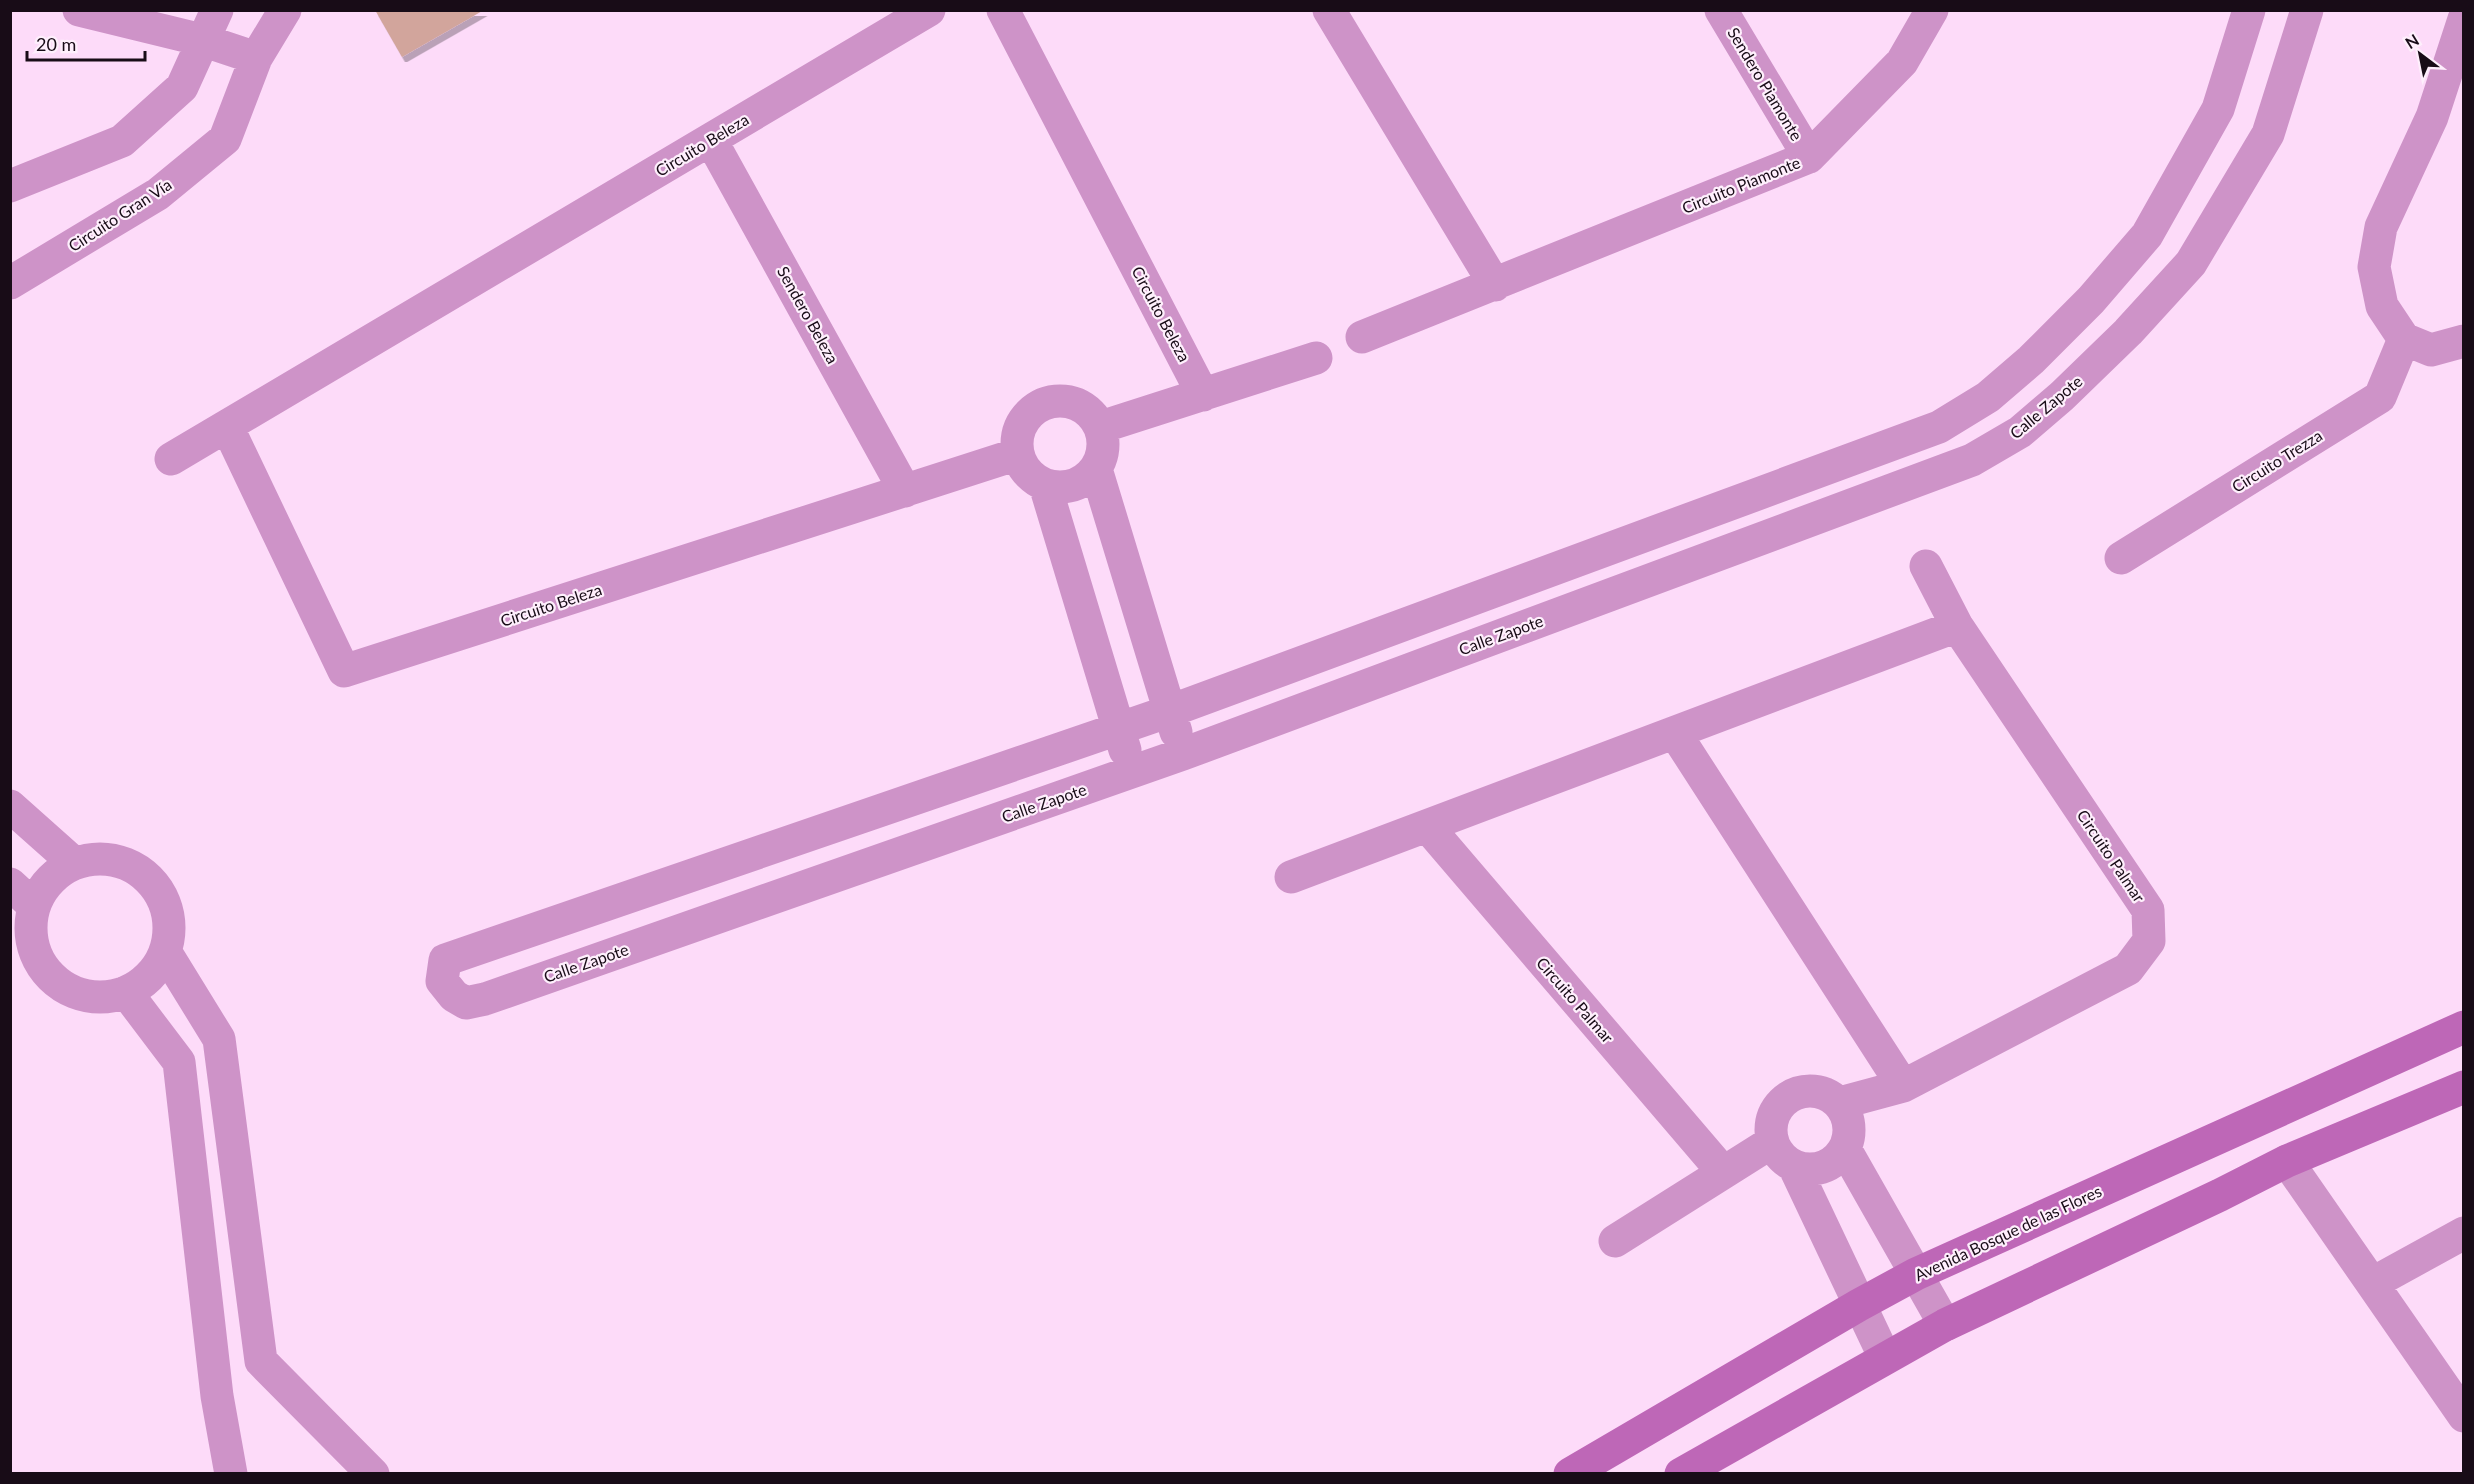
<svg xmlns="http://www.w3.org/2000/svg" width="2474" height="1484" font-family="Lato,sans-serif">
  <defs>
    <filter id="shadow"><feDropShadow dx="3.5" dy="6" stdDeviation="0" flood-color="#0004"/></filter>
  </defs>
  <rect width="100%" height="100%" fill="#fddbf9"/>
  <path fill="#d2a59c" filter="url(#shadow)" d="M 375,10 L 484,10 L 402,57 Z"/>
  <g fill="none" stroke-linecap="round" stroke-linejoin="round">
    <path stroke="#ce93c8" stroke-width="33" d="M 79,10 L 202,40 L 256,58
      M 1003,10 L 1203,395
      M 1329,10 L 1495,285
      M 1721,10 L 1809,157
      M 2249,10 L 2218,109 L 2147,235 L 2091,300 L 2031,360 L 1988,397 L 1939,427 L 1170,711 L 445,960 L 442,981 L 454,996 L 466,1003 L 485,999 L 1183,754 L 1972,460 L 2020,432 L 2062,396 L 2128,332 L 2191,263 L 2268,134 L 2307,10
      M 2464,19 L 2432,117 L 2381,227 L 2374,267 L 2382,306 L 2404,339 L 2431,350 L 2464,341
      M 711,140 L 905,491
      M 10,186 L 122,141 L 182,87 L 217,10
      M 10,283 L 158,194 L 225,139 L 256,58 L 285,10
      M 1362,337 L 1809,157 L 1902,62 L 1932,10
      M1017 444a43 43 0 1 1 86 0a43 43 0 1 1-86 0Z
      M 227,426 L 344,671 L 1018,454
      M 1101,427 L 1316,358
      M 171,459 L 929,10
      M 1096,469 L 1176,732
      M 1045,485 L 1125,750
      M 2121,558 L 2380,397 L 2404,339
      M 1675,733 L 1903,1086
      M 10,806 L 74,863
      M 1428,827 L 1723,1172
      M31 928a69 69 0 1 1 138 0a69 69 0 1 1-138 0Z
      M 1291,877 L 1957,626
      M 10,884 L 34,906
      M 166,953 L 219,1039 L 261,1361 L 373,1474
      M 126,992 L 179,1062 L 217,1396 L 231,1474
      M1771 1130a39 39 0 1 1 78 0a39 39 0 1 1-78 0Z
      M 1840,1103 L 1903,1086 L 2128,969 L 2149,941 L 2148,910 L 1957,626 L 1926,566
      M 1845,1149 L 1945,1325
      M 2287,1161 L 2464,1416
      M 1794,1166 L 1885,1358
      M 1615,1241 L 1772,1142
      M 2373,1283 L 2464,1233"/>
    <path stroke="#be67b7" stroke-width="33" d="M 1570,1474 L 1859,1305 L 1916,1274 L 2464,1027
      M 1681,1474 L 1945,1325 L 2220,1195 L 2287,1161 L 2464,1087"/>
  </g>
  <g text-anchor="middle" stroke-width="4.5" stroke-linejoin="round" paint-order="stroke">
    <g font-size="16" fill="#180c17" stroke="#feeffc">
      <text transform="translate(1765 84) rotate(59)" y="6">Sendero Piamonte</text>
      <text transform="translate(702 145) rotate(-31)" y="6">Circuito Beleza</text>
      <text transform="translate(1741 185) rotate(-22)" y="6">Circuito Piamonte</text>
      <text transform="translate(120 215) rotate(-33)" y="6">Circuito Gran Vía</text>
      <text transform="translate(1161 314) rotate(62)" y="6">Circuito Beleza</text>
      <text transform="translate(808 315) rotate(61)" y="6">Sendero Beleza</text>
      <text transform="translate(2046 407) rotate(-40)" y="6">Calle Zapote</text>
      <text transform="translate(2277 461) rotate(-32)" y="6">Circuito Trezza</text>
      <text transform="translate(551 605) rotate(-18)" y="6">Circuito Beleza</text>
      <text transform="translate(1501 635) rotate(-20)" y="6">Calle Zapote</text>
      <text transform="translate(1044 803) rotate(-19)" y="6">Calle Zapote</text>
      <text transform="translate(2111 856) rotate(56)" y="6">Circuito Palmar</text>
      <text transform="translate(586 963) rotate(-19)" y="6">Calle Zapote</text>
      <text transform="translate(1575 1000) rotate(49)" y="6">Circuito Palmar</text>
      <text transform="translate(2008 1233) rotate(-25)" y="6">Avenida Bosque de las Flores</text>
    </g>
  </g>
  <rect width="2474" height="1484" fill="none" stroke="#180c17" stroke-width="24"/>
  <g transform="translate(2420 54) rotate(328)" stroke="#feeffc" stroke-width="4.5" paint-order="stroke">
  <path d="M0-4.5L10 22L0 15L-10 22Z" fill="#180c17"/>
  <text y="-9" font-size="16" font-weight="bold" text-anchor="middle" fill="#180c17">N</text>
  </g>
  <path d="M27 51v9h118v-9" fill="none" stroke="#180c17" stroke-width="3"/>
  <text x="36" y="51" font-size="18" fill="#180c17" stroke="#feeffc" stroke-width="4.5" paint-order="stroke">20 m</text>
</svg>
